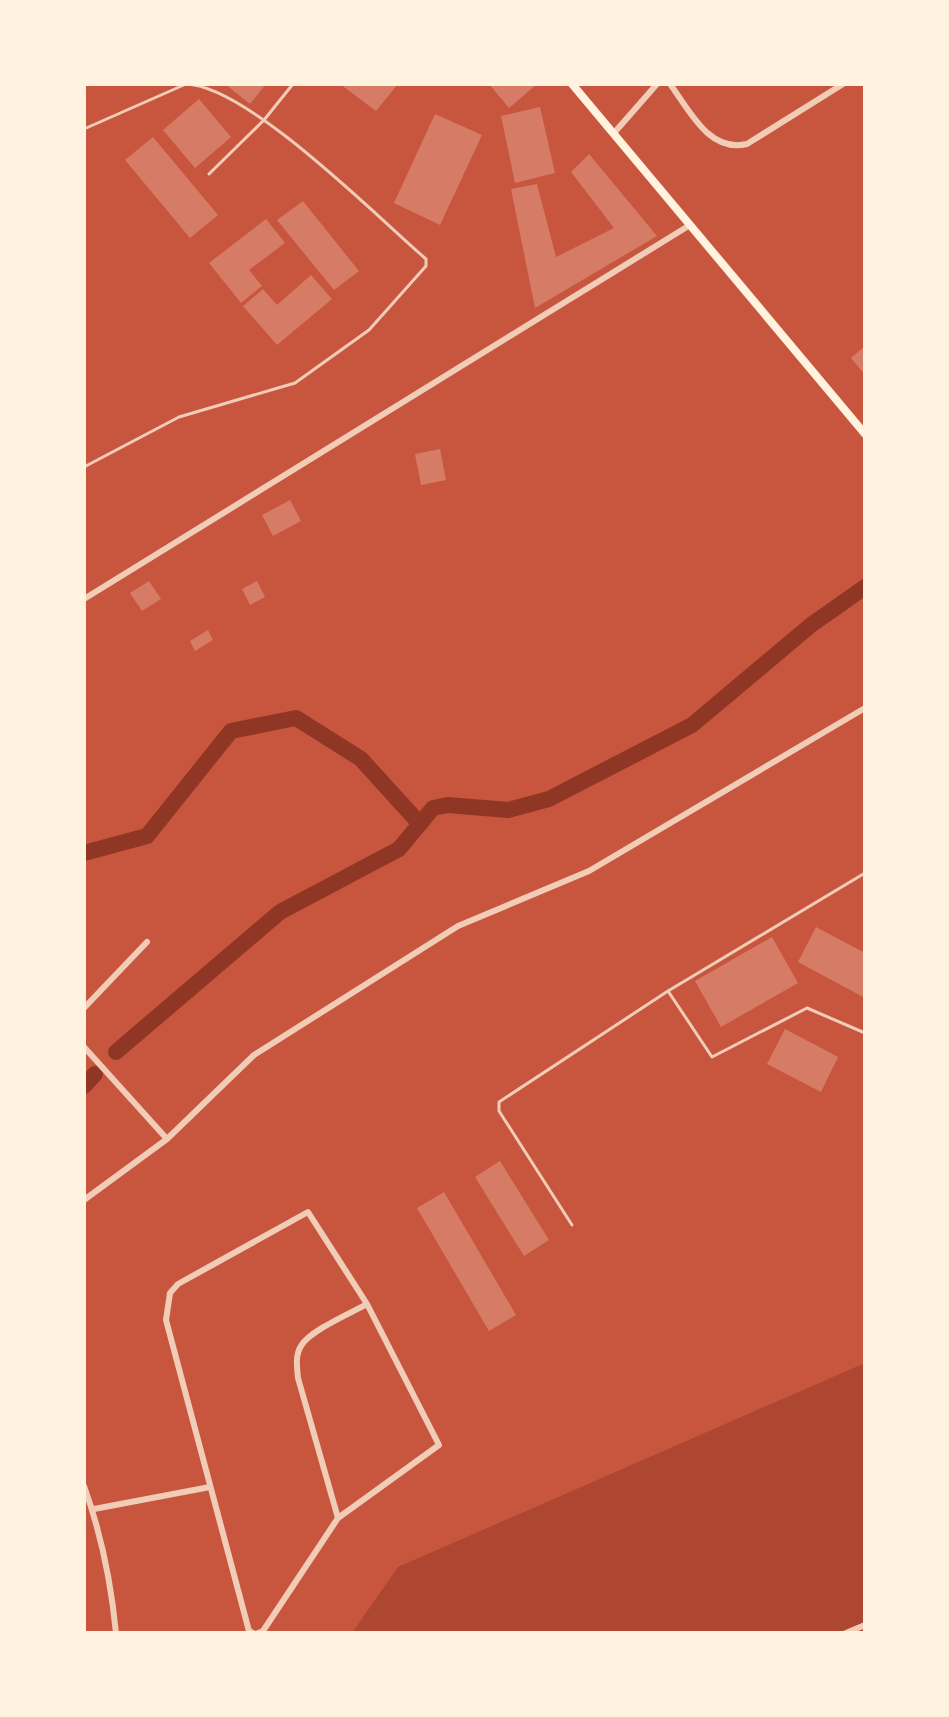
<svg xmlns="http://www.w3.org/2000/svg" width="949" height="1717" font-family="'Public Sans',sans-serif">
  <rect width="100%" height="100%" fill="#c8553d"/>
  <path fill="#ae4732" d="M 865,1363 L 865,1633 L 352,1633 L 398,1567 Z"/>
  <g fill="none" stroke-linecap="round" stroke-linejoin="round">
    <path stroke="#8f3625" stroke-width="16" d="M 84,853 L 147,836 L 231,731 L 296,718 L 361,759 L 420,824
      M 116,1052 L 280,912 L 399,849 L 433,808 L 448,805 L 508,810 L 549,799 L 692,725 L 811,625 L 865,587
      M 84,1086 L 95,1074"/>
  </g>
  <path fill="#d67c66" d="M 225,84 L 266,84 L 250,104 Z
    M 340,84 L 398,84 L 376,111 Z
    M 489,84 L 537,84 L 509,108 Z
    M 199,99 L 231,137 L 195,168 L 163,130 Z
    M 540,107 L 555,173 L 515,183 L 501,116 Z
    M 435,114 L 482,135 L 440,225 L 394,203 Z
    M 153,137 L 218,215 L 190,238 L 125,160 Z
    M 589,154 L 657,236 L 535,308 L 511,189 L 537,184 L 556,257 L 614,228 L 571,172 Z
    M 303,201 L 359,271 L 334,290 L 277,220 Z
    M 266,219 L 285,243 L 249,270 L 262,286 L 241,303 L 209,263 Z
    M 311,275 L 332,299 L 277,345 L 243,306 L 263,289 L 277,305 Z
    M 865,346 L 865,375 L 851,358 Z
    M 440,449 L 446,480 L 421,485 L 415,454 Z
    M 290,500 L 301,521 L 273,536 L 262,515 Z
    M 149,581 L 161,599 L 142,611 L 130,593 Z
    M 257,581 L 265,597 L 250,605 L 242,589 Z
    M 208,630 L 213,640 L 195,651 L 190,641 Z
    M 816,927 L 865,953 L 865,998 L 798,962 Z
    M 772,937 L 798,983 L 721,1027 L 695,981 Z
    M 785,1029 L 838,1057 L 821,1092 L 767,1064 Z
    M 500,1161 L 549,1240 L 524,1256 L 475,1177 Z
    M 444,1192 L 516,1315 L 489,1331 L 417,1208 Z"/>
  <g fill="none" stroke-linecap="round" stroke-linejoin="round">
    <path stroke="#f1ccb7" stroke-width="3" d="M 84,129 L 186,84 C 248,86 376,216 426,259 L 426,266 L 369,330 L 295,383 L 179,417 L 84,467
      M 209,174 L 264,120 L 293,84
      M 668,991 L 712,1057 L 807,1008 L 865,1033
      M 572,1225 L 499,1111 L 499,1102 L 668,991 L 865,873"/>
    <path stroke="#f1ccb7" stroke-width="6" d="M 670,84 C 690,111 709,153 747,144 L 843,84
      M 614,133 L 657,84
      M 84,599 L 690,225
      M 84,1008 L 147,942
      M 84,1047 L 167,1139
      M 84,1200 L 167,1139 L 254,1055 L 458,926 L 589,871 L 865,708
      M 84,1486 C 101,1533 111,1582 116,1633
      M 94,1509 L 210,1487
      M 338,1518 L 298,1378 C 297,1368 295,1355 301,1346 C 309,1331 351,1313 367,1304
      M 253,1633 L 249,1631 L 166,1320 L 170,1293 L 178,1284 L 308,1212 L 367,1304 L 439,1445 L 338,1518 L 263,1631 L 258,1633
      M 846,1633 L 865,1625"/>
    <path stroke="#fff3e0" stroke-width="8" d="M 572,84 L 865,434"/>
  </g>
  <rect width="949" height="1717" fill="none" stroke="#fff3e0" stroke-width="172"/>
</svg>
